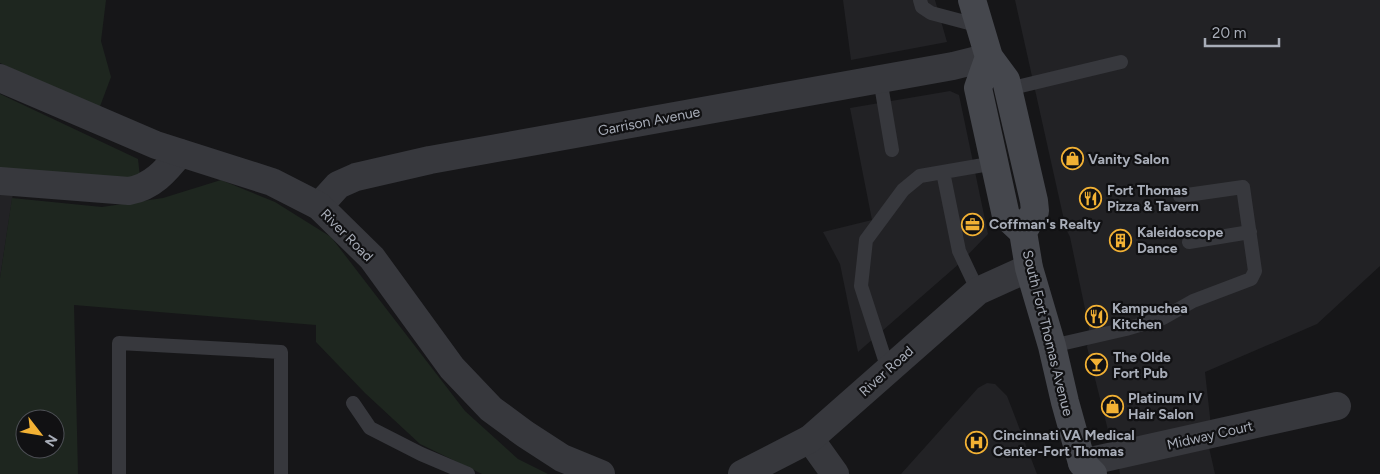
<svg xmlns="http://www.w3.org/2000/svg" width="1380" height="474" font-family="Figtree,sans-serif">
  <rect width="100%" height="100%" fill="#161618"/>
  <path fill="#222225" d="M 843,0 L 935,0 L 947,42 L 851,60 Z
    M 1015,0 L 1380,0 L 1380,266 L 1317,324 L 1205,372 L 1211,426 L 1112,446 L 1087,347 L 1089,328 L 1070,237 L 1066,229 Z
    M 950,91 L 959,95 L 988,234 L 960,263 L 858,352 L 840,264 L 823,232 L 872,220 L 850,108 Z
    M 0,173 L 16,174 L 0,278 Z
    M 987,383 L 995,384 L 1007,396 L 1037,474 L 901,474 L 978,388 Z
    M 1208,443 L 1215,474 L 1120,474 L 1118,463 Z"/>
  <path fill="#1e261f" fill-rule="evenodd" d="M 0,0 L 106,0 L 101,41 L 111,77 L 99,109 L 0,63 Z
    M 0,94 L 138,159 L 140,177 L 116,182 L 0,173 Z
    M 221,180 L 275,202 L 331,237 L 465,411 L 518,459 L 548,474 L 482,474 L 420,444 L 365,393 L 316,342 L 316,325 L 74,305 L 78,474 L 0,474 L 0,278 L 12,198 L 102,207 L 163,198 ZM 25,419 L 55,419 L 55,449 L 25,449 Z"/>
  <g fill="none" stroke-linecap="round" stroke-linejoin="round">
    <path stroke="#37383d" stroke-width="14" d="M 920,0 L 922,7 L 931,13 L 980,26
      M 880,79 L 892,150
      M 1008,89 L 1121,62
      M 943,172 L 959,251 L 978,291
      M 1189,242 L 1250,232
      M 1052,346 L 1126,329 L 1163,318 L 1193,301 L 1251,279 L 1255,271 L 1243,187 L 1180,196
      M 888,369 L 861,286 L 866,240 L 903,190 L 920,176 L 995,163
      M 353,403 L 370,428 L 421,454 L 468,474
      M 119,474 L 119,343 L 281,352 L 281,474"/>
    <path stroke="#37383d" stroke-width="28" d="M 0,181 L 129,191 C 152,187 166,171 180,153
      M 319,206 L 338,185 L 356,177 L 430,160 L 953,66 L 989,57
      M 810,439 L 835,474
      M 1082,463 L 1337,406"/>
    <path stroke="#37383d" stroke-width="28" d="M 0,78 L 156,145 L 272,182 L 319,206 L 372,258 L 452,368 L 491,409 L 525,434 L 562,458 L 601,474
      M 742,474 L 810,439 L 978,291 L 1029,268"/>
    <path stroke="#45474d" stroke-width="28" d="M 972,0 L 989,57 L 1006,80 L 1034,201 L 1035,211 L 1023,232
      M 989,57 L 978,88 L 1006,216 L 1023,232 L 1029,268 L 1052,346 L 1065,402 L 1082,463 L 1093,474"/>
  </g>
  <defs>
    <symbol id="shop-ring" viewBox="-11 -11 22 22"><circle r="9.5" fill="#111113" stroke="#f2b134" stroke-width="1.5"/><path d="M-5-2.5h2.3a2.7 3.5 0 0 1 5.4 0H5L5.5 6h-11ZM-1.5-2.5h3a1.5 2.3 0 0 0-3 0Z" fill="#f2b134"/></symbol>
    <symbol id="restaurant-ring" viewBox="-11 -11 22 22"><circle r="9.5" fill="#111113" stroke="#f2b134" stroke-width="1.5"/><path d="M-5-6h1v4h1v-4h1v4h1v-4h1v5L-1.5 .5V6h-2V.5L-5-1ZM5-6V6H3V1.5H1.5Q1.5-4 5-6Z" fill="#f2b134"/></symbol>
    <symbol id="office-ring" viewBox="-11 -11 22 22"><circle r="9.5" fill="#111113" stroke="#f2b134" stroke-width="1.5"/><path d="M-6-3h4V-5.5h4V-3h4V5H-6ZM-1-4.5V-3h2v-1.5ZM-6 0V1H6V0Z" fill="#f2b134"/></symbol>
    <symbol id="building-ring" viewBox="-11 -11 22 22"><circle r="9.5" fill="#111113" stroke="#f2b134" stroke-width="1.5"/><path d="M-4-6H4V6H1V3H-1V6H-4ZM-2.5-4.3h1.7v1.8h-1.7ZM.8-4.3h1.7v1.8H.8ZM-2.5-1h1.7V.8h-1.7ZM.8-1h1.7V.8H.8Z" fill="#f2b134"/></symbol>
    <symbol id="bar-ring" viewBox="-11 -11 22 22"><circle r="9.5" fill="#111113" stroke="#f2b134" stroke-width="1.5"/><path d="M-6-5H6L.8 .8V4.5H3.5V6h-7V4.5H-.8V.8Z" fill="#f2b134"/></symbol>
    <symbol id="hospital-ring" viewBox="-11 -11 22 22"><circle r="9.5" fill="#111113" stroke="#f2b134" stroke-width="1.5"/><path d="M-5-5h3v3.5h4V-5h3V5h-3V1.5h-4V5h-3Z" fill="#f2b134"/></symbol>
  </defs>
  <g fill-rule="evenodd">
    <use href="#shop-ring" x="1060" y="146" width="25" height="25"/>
    <use href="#restaurant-ring" x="1078" y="186" width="25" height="25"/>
    <use href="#office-ring" x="960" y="212" width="25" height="25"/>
    <use href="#building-ring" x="1108" y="228" width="25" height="25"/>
    <use href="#restaurant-ring" x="1084" y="304" width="25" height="25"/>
    <use href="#bar-ring" x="1084" y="352" width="25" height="25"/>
    <use href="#shop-ring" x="1100" y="394" width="25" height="25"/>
    <use href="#hospital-ring" x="964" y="430" width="25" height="25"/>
  </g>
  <g text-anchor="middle" stroke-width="4.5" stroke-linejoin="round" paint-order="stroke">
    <g font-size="14" fill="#a8adb8" stroke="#111113">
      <text transform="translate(649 121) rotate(-11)" y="5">Garrison Avenue</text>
      <text transform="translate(347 235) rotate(45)" y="5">River Road</text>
      <text transform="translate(1048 333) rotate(76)" y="5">South Fort Thomas Avenue</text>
      <text transform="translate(886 371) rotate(-42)" y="5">River Road</text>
      <text transform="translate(1210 435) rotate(-13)" y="5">Midway Court</text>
    </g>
    <g font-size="14" font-weight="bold" fill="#a8adb8" stroke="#111113" text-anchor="start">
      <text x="1088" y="164">Vanity Salon</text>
      <text x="1107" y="195">Fort Thomas<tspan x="1107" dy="16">Pizza &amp; Tavern</tspan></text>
      <text x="989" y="229">Coffman's Realty</text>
      <text x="1137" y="237">Kaleidoscope<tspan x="1137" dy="16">Dance</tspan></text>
      <text x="1112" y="313">Kampuchea<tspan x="1112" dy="16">Kitchen</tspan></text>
      <text x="1113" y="362">The Olde<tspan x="1113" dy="16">Fort Pub</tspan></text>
      <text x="1128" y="403">Platinum IV<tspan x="1128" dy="16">Hair Salon</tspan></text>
      <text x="993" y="440">Cincinnati VA Medical<tspan x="993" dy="16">Center-Fort Thomas</tspan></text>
    </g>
  </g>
  <g transform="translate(40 434) rotate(121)"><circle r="24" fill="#111113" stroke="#4d4f55"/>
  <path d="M0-4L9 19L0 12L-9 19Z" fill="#f2b134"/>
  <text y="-8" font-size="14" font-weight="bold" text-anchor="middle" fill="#a8adb8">N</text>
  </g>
  <path d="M1205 38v8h74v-8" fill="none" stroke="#a8adb8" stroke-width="2.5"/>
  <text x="1212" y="38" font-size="15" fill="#a8adb8" stroke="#111113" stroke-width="4" paint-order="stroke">20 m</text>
</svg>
